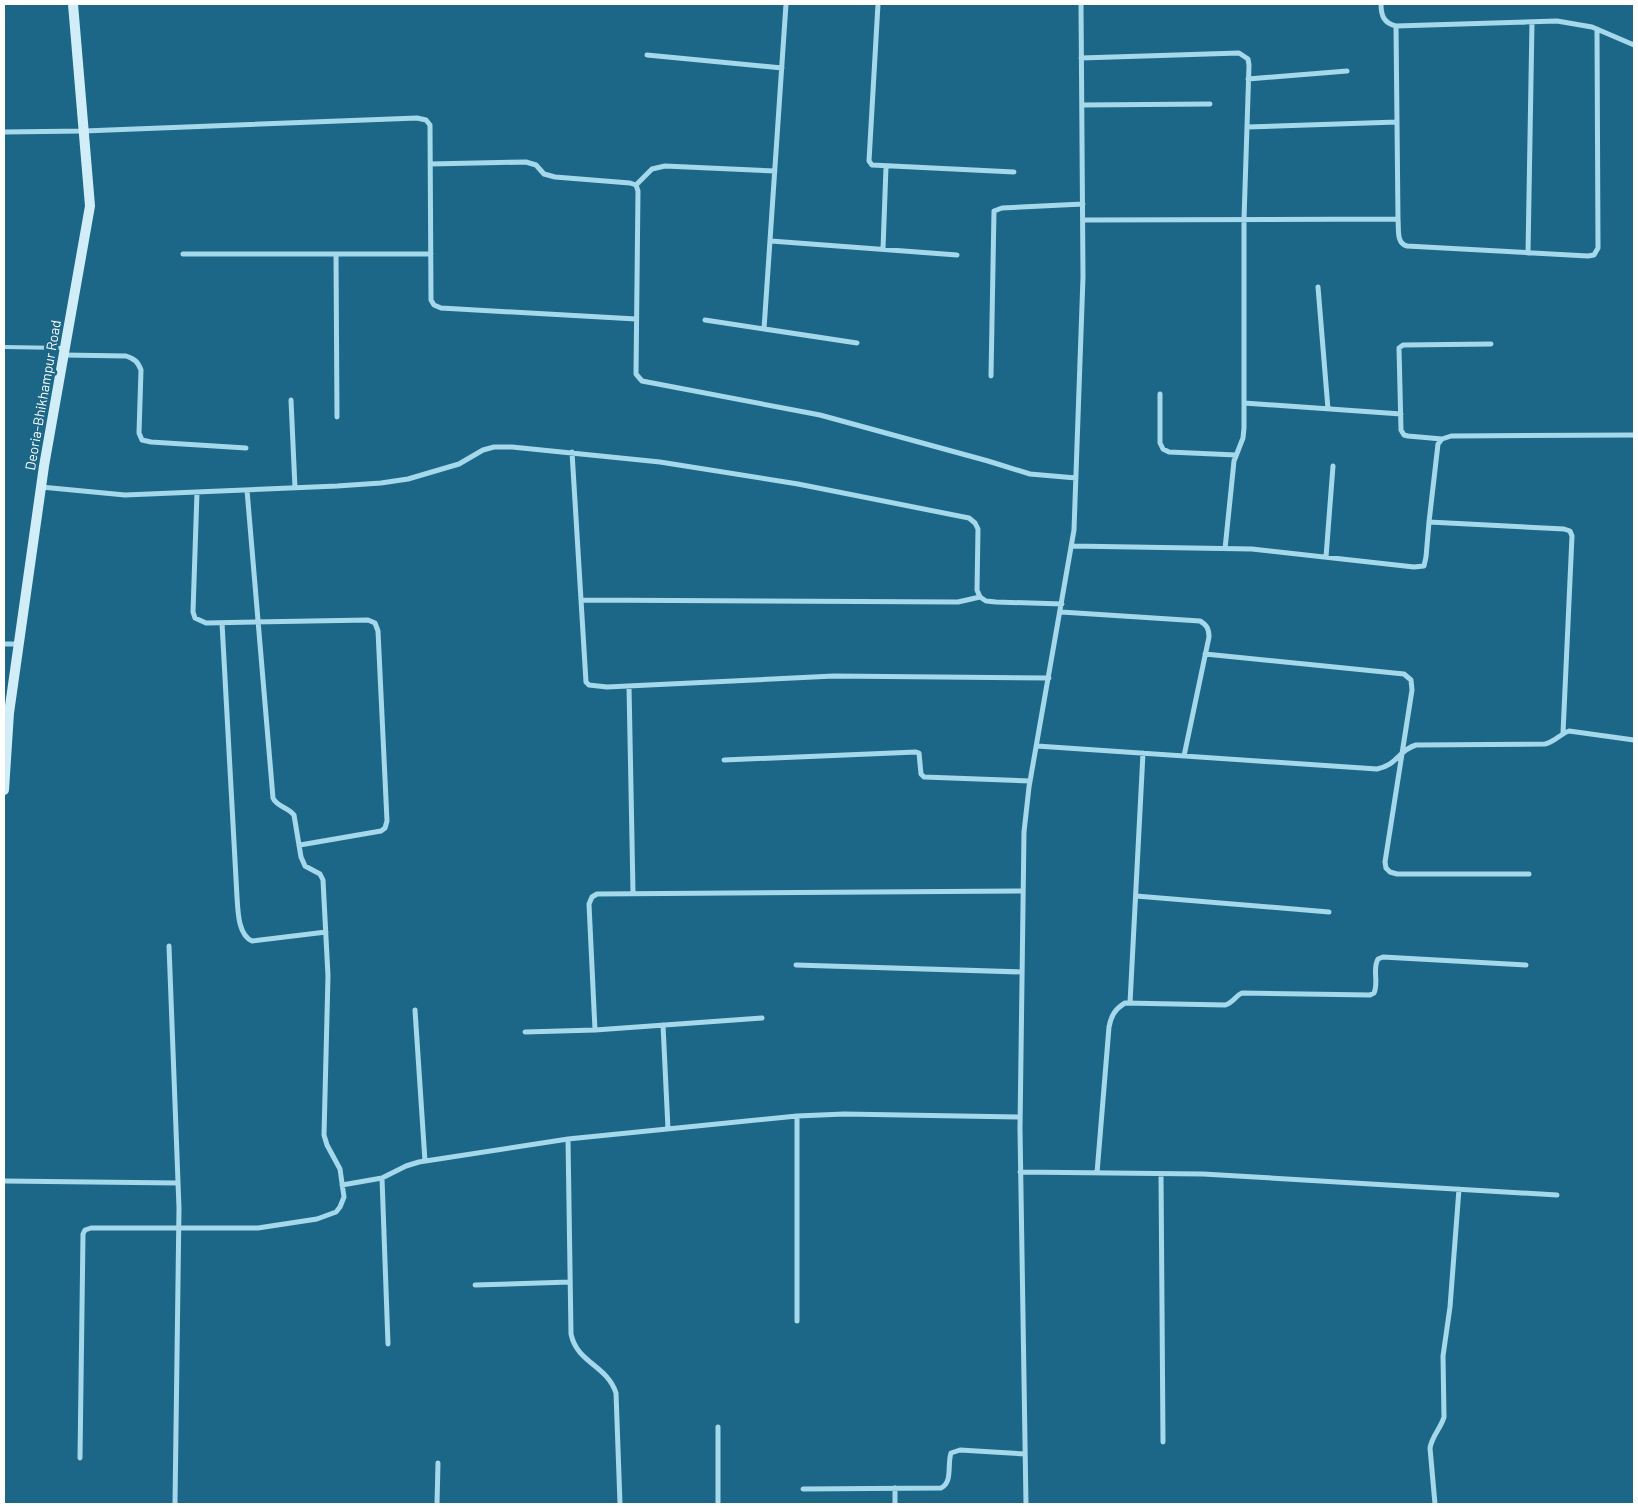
<svg xmlns="http://www.w3.org/2000/svg" width="1638" height="1508" font-family="Barlow,sans-serif">
  <rect width="100%" height="100%" fill="#1c6787"/>
  <g fill="none" stroke-linecap="round" stroke-linejoin="round">
    <path stroke="#a5d8eb" stroke-width="4" d="M 4,347 L 64,348"/>
    <path stroke="#a5d8eb" stroke-width="5" d="M 878,4 L 869,161 L 872,165 L 1014,172
      M 1381,4 C 1381,16 1384,23 1396,26 L 1557,21 L 1592,27 L 1634,45
      M 1396,26 L 1398,219 C 1399,229 1396,243 1407,246 L 1588,256 L 1594,255 L 1598,248 L 1597,29
      M 647,55 L 782,68
      M 1081,58 L 1239,53 L 1248,59 L 1249,65 L 1244,219 L 1244,428 L 1243,438 L 1234,461 L 1225,549
      M 1248,79 L 1347,71
      M 1082,105 L 1210,104
      M 1247,127 L 1397,122
      M 4,132 L 84,131 L 417,118 L 426,120 L 430,125 L 431,300 L 434,305 L 441,308 L 636,319
      M 430,164 L 526,162 L 536,165 L 544,174 L 555,177 L 630,183 L 636,185 L 638,191 L 636,374 L 642,381 L 820,415 L 988,461 L 1030,474 L 1076,478
      M 636,185 L 652,169 L 665,166 L 775,171
      M 1083,220 L 1398,219
      M 771,241 L 957,255
      M 883,249 L 886,167
      M 1528,253 L 1532,22
      M 183,254 L 431,254
      M 336,254 L 337,417
      M 1318,287 L 1328,409
      M 705,320 L 857,343
      M 764,329 L 786,4
      M 64,355 L 126,356 C 135,359 138,362 141,370 L 139,433 L 142,440 L 151,442 L 246,448
      M 991,376 L 994,211 L 1002,208 L 1083,204
      M 1160,394 L 1160,443 L 1163,449 L 1169,452 L 1236,455
      M 291,400 L 295,488
      M 1244,403 L 1401,414
      M 1442,439 L 1408,436 L 1404,435 L 1401,430 L 1399,348 L 1403,345 L 1491,344
      M 572,452 L 586,682 L 589,685 L 607,687 L 834,676 L 1049,678
      M 41,487 L 125,495 L 337,486 L 381,483 L 408,479 L 459,464 L 483,450 L 494,447 L 512,447 L 660,462 L 798,484 L 969,518 L 975,523 L 978,529 L 977,590 L 980,597 L 986,601 L 996,602 L 1062,604
      M 197,492 L 193,612 L 195,618 L 206,623 L 368,620 L 375,623 L 378,631 L 387,821 L 385,828 L 381,831 L 300,845
      M 1429,522 L 1564,529 L 1570,531 L 1572,536 L 1563,733
      M 1072,546 L 1252,549 L 1414,567 L 1424,566 L 1426,557 L 1429,522 L 1438,444 L 1442,439 L 1451,436 L 1634,435
      M 1326,557 L 1333,466
      M 581,600 L 958,602 L 980,597
      M 1061,612 L 1200,621 C 1207,625 1209,629 1209,637 L 1184,756
      M 222,623 L 237,897 C 238,911 238,935 252,941 L 326,932
      M 4,644 L 19,644
      M 1205,654 L 1404,674 L 1411,680 L 1412,690 L 1385,862 L 1386,868 L 1390,872 L 1397,874 L 1529,874
      M 629,686 L 633,892
      M 1037,746 L 1377,769 C 1399,764 1397,751 1416,745 L 1545,744 C 1555,742 1560,734 1569,731 L 1634,740
      M 724,760 L 916,752 L 919,753 L 921,774 L 924,777 L 1030,781
      M 1136,896 L 1329,912
      M 169,946 L 179,1208 L 175,1504
      M 796,965 L 1022,972
      M 1130,1003 L 1143,753
      M 415,1010 L 425,1161
      M 663,1025 L 668,1129
      M 595,1030 L 589,904 L 592,897 L 597,894 L 1023,891
      M 525,1032 L 595,1030 L 762,1018
      M 568,1139 L 571,1334 C 577,1363 607,1365 616,1393 L 620,1504
      M 1020,1172 L 1203,1174 L 1557,1195
      M 1097,1173 L 1109,1027 C 1111,1016 1115,1009 1125,1003 L 1225,1005 C 1233,1003 1235,996 1242,993 L 1370,995 L 1374,993 C 1379,982 1372,969 1378,959 L 1383,957 L 1526,965
      M 1161,1174 L 1163,1442
      M 382,1178 L 388,1344
      M 4,1181 L 178,1183
      M 342,1185 L 382,1178 L 406,1166 L 419,1162 L 568,1139 L 797,1116 L 844,1114 L 1020,1117
      M 475,1285 L 570,1282
      M 797,1321 L 797,1116
      M 718,1427 L 718,1504
      M 80,1458 L 83,1234 L 85,1230 L 91,1228 L 258,1228 L 317,1219 L 336,1212 L 340,1207 L 344,1197 L 340,1169 L 327,1145 L 324,1135 L 328,976 L 323,880 L 320,874 L 305,866 L 301,857 L 294,815 C 288,807 277,807 273,798 L 247,490
      M 895,1488 L 895,1504
      M 803,1489 L 941,1488 C 953,1482 947,1465 951,1453 L 960,1450 L 1025,1454
      M 437,1504 L 438,1463
      M 1026,1504 L 1020,1129 L 1024,832 L 1029,787 L 1074,530 L 1083,277 L 1081,4
      M 1435,1504 L 1430,1448 C 1432,1436 1441,1428 1444,1417 L 1443,1356 L 1450,1307 L 1459,1189"/>
    <path stroke="#d1edf8" stroke-width="10" d="M 4,790 L 9,713 L 44,466 L 90,206 L 73,4"/>
  </g>
  <g text-anchor="middle" stroke-width="5" stroke-linejoin="round" paint-order="stroke">
    <g font-size="14" fill="#fff" stroke="#1c6787">
      <text transform="translate(43 395) rotate(-80)" y="5">Deoria-Bhikhampur Road</text>
    </g>
  </g>
  <rect width="1638" height="1508" fill="none" stroke="#ffffff" stroke-width="10"/>
</svg>
